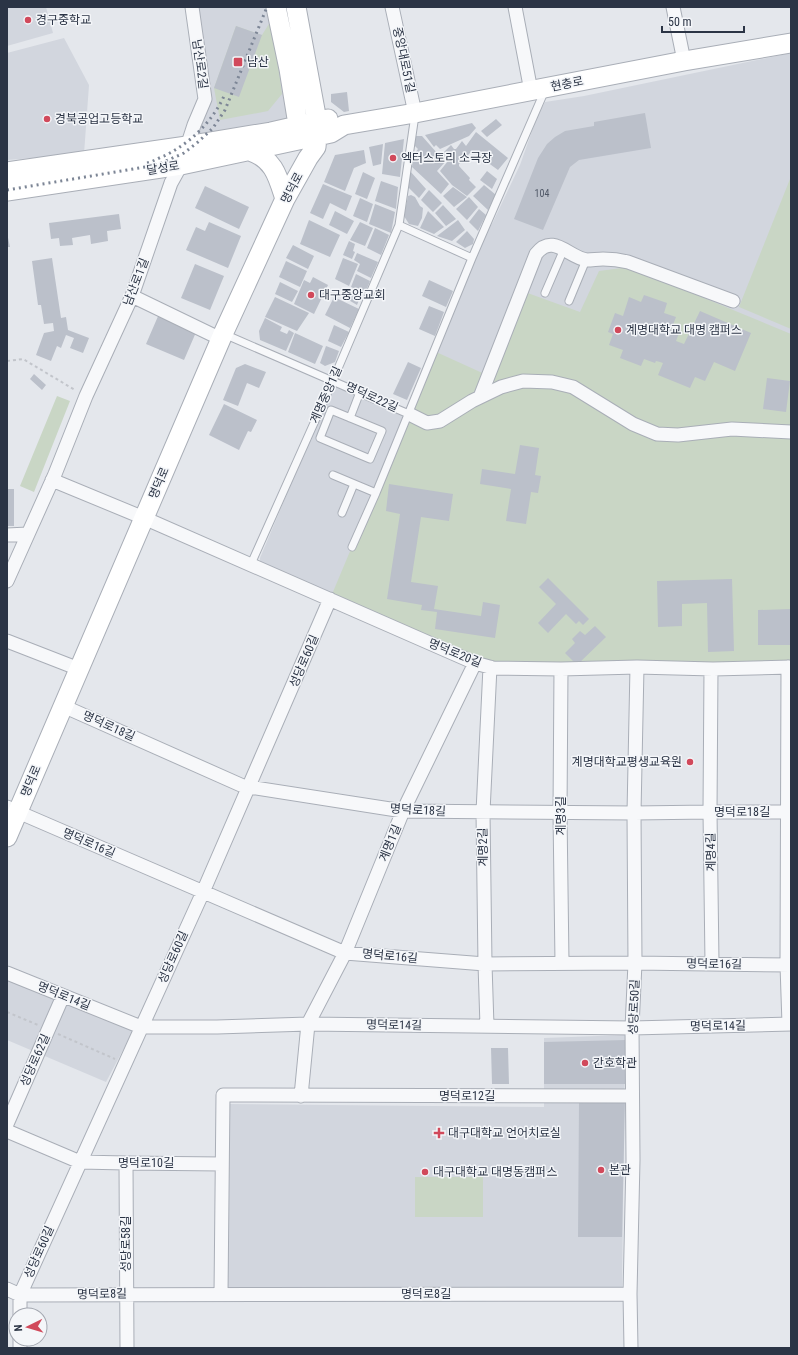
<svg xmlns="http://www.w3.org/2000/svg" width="798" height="1355" font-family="'Roboto Condensed','Noto Sans KR',sans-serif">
  <rect width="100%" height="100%" fill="#e4e7ec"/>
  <path fill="#d2d6de" d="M 7,7 L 46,7 L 53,33 L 7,46 Z
    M 192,7 L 277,7 L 299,125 L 185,150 L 205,99 Z
    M 64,38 L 89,85 L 84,154 L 7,160 L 7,53 Z
    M 791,53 L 791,662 L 340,597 L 260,562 L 260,558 L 331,389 L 334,385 L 408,417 L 473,255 L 493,222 L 520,165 L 537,117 L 545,102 L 584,96 Z
    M 7,974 L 133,1031 L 106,1082 L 7,1040 Z
    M 625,1035 L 622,1288 L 226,1288 L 228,1104 L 544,1107 L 544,1038 Z"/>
  <path fill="#c9d6c5" d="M 272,19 L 282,94 L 268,111 L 220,120 L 214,88 L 236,26 L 262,35 Z
    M 790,179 L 791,179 L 791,329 L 739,307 Z
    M 629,267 L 791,334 L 791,667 L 490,667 L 330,599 L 434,351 L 489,376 L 522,291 L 580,312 L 599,271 Z
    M 57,396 L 70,401 L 34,492 L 20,486 Z
    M 415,1177 L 483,1177 L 483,1217 L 415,1217 Z"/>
  <path fill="#bbc0ca" d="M 236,26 L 262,35 L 239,97 L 214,88 Z
    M 347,92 L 349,111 L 344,112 L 331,102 L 331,94 Z
    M 645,113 L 651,148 L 579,160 L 570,167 L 543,230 L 514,219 L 538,158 L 547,144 L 555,137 L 565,131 L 594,126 L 594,122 Z
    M 496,119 L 502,125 L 487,137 L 481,131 Z
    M 472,123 L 476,128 L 469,136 L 440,149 L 436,145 L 434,147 L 425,135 Z
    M 476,132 L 508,158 L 498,170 L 472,151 L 459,164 L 459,166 L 470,178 L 469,180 L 476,187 L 467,196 L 452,185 L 440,171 L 448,161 L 442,154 L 451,145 L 454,149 L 456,149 L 462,141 L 466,146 Z
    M 413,136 L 422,136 L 445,162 L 437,171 L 449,184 L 441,194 L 412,167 L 415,153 L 418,149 L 413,144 Z
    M 404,139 L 400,177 L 382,174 L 385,143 Z
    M 383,144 L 381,164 L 373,166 L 369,147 Z
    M 364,150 L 366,163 L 354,168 L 345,191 L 324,182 L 335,155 Z
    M 410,171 L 426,189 L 419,198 L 408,187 Z
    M 487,171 L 497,179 L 492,189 L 480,180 Z
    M 363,172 L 375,178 L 367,199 L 355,194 Z
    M 381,181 L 398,187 L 396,209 L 375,201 Z
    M 323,184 L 352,196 L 346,211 L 330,203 L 323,219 L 310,213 Z
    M 484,185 L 496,195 L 488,210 L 473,196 Z
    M 205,186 L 249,207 L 239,229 L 195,208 Z
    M 453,187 L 467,197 L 454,207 L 443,196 Z
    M 429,190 L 442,203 L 433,212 L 421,200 Z
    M 411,195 L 415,197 L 420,206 L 423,208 L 422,218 L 418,226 L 409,224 L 404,216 L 408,196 Z
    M 469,197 L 478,207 L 467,220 L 456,209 Z
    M 360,198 L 373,204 L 367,222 L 353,216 Z
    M 375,204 L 395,212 L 391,233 L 369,224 Z
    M 443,205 L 456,219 L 446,226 L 435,213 Z
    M 479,209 L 486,215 L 478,231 L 469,222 Z
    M 335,211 L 354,221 L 347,234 L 329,225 Z
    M 428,211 L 444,227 L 434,234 L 420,228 Z
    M 119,214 L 121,229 L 107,231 L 108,241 L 91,244 L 90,235 L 72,238 L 73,245 L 60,246 L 59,238 L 51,239 L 49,223 Z
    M 309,220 L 340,235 L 330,257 L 300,244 Z
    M 458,220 L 465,230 L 452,241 L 437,236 Z
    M 209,222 L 241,236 L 228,268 L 186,250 L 196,227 L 205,231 Z
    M 360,222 L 373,228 L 365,246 L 350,240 Z
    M 375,228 L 389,235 L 381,255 L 367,248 Z
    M 467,231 L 474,239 L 473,244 L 465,248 L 456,242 Z
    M 7,233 L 10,247 L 7,247 Z
    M 349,241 L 355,244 L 353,251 L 355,252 L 352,259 L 343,255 Z
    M 293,245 L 314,256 L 308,269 L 286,258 Z
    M 357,253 L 378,262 L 371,278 L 357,271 L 360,264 L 354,260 Z
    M 52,258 L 61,318 L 66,317 L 68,330 L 89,338 L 83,353 L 70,348 L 74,338 L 66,335 L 61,348 L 57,346 L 51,361 L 36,355 L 44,333 L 54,331 L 53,323 L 44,324 L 41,305 L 38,305 L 32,261 Z
    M 343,258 L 358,264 L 349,286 L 335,279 Z
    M 286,261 L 307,271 L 300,287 L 279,277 Z
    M 195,264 L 224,276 L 210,310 L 181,298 Z
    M 356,274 L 370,281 L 365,293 L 351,287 Z
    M 313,277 L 328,285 L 314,314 L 294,304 L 304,280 L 310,283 Z
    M 429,280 L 453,291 L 446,307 L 422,296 Z
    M 280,282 L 298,291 L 292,302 L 275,294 Z
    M 351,290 L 361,295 L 357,305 L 347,299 Z
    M 644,295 L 667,303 L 664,313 L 676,317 L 671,330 L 679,333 L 676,341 L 684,344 L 700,311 L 751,333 L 735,371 L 714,362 L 705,381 L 695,377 L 690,388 L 658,375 L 663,363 L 660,362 L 656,361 L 655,363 L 644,359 L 641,366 L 620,358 L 623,350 L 609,345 L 613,334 L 608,332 L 615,313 L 623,316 L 629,297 L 641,302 Z
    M 275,297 L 309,313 L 297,331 L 265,317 Z
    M 334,297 L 359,309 L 350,328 L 325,315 Z
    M 429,306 L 444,312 L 435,336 L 419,329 Z
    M 159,314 L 197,330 L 184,360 L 146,344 Z
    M 265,318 L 282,327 L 280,331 L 287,334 L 289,330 L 294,333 L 286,351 L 260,340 L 259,331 Z
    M 334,325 L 349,332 L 341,347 L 328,341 Z
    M 295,333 L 323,346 L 315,364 L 288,352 Z
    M 326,346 L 339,351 L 335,362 L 325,366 L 320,363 Z
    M 408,362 L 421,368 L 407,400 L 393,394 Z
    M 245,364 L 266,372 L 259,388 L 247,383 L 238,406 L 223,400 L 236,368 Z
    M 34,374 L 46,385 L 42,390 L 30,379 Z
    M 767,378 L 790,381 L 786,412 L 763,409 Z
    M 224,404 L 257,420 L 251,432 L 248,431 L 239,450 L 209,435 Z
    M 520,445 L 539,448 L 535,475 L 541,476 L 538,493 L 531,492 L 526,524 L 506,521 L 511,489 L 480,484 L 482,469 L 515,474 Z
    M 389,484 L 453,494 L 449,521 L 421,517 L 411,582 L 438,586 L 434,609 L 481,616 L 483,602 L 500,605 L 495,638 L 435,629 L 437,612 L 421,610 L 422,605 L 387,599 L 400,514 L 386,511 Z
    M 7,489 L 14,489 L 14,526 L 7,526 Z
    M 548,578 L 589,619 L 583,625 L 579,621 L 576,624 L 566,614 L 548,633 L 538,623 L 556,604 L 539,587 Z
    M 732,579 L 734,651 L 708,652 L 707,603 L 682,604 L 682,626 L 658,627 L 657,581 Z
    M 791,609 L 791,645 L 758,645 L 758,610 Z
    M 595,626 L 606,637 L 577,665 L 565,653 L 575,643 L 572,639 L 580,631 L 585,635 Z
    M 626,1040 L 626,1084 L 544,1084 L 544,1042 Z
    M 491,1048 L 508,1048 L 509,1084 L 492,1084 Z
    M 625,1101 L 622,1237 L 578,1237 L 579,1103 Z"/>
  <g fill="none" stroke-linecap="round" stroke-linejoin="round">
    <defs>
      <path id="lane" d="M 399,225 L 472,258
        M 545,293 L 564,249
        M 569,301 L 586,260
        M 224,334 L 411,415
        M 331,410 L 382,431 L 370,459 L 320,438 Z
        M 350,418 L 360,392
        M 333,475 L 376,493 L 472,258 L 545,90
        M 342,513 L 354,484
        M 352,547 L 376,493
        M 251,564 L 331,385 L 399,225 L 415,115"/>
      <path id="street" d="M 392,7 L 415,113
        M 515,7 L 531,91
        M 673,7 L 684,61
        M 132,296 L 221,339
        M 480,397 L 536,254 C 553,232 569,258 587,260 C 592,260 598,259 603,259 C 612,259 620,260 628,262 L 733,301
        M 411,415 L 427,423 L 440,421 L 472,401 L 501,387 L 523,381 L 552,382 L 573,387 L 633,424 L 657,434 L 678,435 L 732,429 L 791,432
        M 52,480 L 144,518 L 475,663 L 493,668 L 561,669 L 637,667 L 713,669 L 791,667
        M 7,535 L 28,534
        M 7,581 L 55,474 L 86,396 L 132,296 L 171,183 L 181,165 L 194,125 L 205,99 L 192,7
        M 7,641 L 79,669
        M 788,667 L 787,965 L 789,1024
        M 561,669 L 560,813 L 562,963
        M 711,669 L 710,812 L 712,963
        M 63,706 L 243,786 L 403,811 L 634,813 L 710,812 L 791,812
        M 7,807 L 18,812 L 345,953 L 485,964 L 635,963 L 791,965
        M 7,973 L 141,1027 L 217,1027 L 308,1024 L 632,1028 L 791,1024
        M 487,1026 L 485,964 L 483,812 L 490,667
        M 301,1096 L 308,1024 L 345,953 L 403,811 L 475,663
        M 7,1124 L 63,996
        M 7,1131 L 80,1162 L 126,1163 L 222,1164
        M 126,1163 L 127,1348
        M 7,1289 L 20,1295 L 630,1294
        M 221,1294 L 223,1095 L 632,1096
        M 20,1315 L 20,1295 L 203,892 L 330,599
        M 20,1348 L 20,1339
        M 631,1348 L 630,1294 L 633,1160 L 632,1028 L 635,963 L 634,813 L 637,667"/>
      <path id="secondary" d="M 276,7 L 289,69 L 300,137
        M 250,151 C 274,159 278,177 285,199
        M 7,172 L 187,146 L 271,132 L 328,119
        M 7,191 L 181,165 L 331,133 L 344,125 L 415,113 L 684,61 L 791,43
        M 7,837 L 223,334 L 285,199 L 308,158 L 316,147 L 317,136 L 317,121 L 296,7"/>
    </defs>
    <use href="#lane" stroke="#a9aeb7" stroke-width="9"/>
    <use href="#street" stroke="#a9aeb7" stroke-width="15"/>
    <use href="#secondary" stroke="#a9aeb7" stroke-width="21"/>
    <path stroke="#c2c5cb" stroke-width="2" stroke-dasharray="3 3" stroke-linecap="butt" d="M 7,361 L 23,359 L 75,390
      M 7,1012 L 38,1025
      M 58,1034 L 115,1059"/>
    <use href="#lane" stroke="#f7f8fa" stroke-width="7"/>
    <use href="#street" stroke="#f7f8fa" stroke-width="13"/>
    <use href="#secondary" stroke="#fff" stroke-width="19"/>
    <path stroke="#7d8696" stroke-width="3" stroke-dasharray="2 4" stroke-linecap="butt" d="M 147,163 C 153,162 158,158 164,156 C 191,143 213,121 225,94
      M 7,190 L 157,165 L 184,153 L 198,142 L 213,128 L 225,110 L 267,7"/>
  </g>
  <g fill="#d1495b" stroke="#f4f6f9" stroke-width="1.5">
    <circle cx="28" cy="20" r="4"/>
    <rect x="233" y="57" width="10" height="10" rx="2"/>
    <circle cx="47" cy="119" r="4"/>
    <circle cx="393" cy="158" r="4"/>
    <circle cx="311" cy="295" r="4"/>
    <circle cx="618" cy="330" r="4"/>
    <circle cx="690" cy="762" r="4"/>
    <circle cx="585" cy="1063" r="4"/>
    <path d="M437 1127h4v4h4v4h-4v4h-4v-4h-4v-4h4z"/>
    <circle cx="601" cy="1170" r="4"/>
    <circle cx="425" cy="1172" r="4"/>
  </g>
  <g text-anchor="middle" stroke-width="3" stroke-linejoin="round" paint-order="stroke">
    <g font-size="10" fill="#4f5766">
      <text x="542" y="197">104</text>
    </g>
    <g font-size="12" fill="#2b3445" stroke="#f4f6f9" text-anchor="start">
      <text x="36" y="24">경구중학교</text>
      <text x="247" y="66">남산</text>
      <text x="55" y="123">경북공업고등학교</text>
      <text x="401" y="162">엑터스토리 소극장</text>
      <text x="319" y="299">대구중앙교회</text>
      <text x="626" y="334">계명대학교 대명 캠퍼스</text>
      <text x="682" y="766" text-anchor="end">계명대학교평생교육원</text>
      <text x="593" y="1067">간호학관</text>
      <text x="448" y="1137">대구대학교 언어치료실</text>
      <text x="609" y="1174">본관</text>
      <text x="433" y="1176">대구대학교 대명동캠퍼스</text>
    </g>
    <g font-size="12" fill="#2b3445" stroke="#f4f6f9">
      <text transform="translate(404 60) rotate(78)" y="4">중앙대로51길</text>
      <text transform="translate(200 64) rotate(82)" y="4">남산로2길</text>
      <text transform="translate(567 84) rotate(-11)" y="4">현충로</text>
      <text transform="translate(163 168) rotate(-9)" y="4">달성로</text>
      <text transform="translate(292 188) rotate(-62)" y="4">명덕로</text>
      <text transform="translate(136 282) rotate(-69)" y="4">남산로1길</text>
      <text transform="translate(326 395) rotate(-66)" y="4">계명중앙1길</text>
      <text transform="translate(372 397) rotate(24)" y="4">명덕로22길</text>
      <text transform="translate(159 483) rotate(-67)" y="4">명덕로</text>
      <text transform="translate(455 653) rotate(22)" y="4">명덕로20길</text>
      <text transform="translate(304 661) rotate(-67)" y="4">성당로60길</text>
      <text transform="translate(109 726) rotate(24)" y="4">명덕로18길</text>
      <text transform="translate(31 781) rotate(-67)" y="4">명덕로</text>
      <text transform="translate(418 810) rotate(3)" y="4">명덕로18길</text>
      <text x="742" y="816">명덕로18길</text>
      <text transform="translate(561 816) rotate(-90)" y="4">계명3길</text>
      <text transform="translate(89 843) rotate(23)" y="4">명덕로16길</text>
      <text transform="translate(390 843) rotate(-68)" y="4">계명1길</text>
      <text transform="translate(483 847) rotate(-91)" y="4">계명2길</text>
      <text transform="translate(711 852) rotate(-91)" y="4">계명4길</text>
      <text transform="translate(390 956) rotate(5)" y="4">명덕로16길</text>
      <text transform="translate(173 957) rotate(-66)" y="4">성당로60길</text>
      <text transform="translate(714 964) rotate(1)" y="4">명덕로16길</text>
      <text transform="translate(64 996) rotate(22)" y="4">명덕로14길</text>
      <text transform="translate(634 1007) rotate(-88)" y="4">성당로50길</text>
      <text transform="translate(394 1025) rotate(1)" y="4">명덕로14길</text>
      <text transform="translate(718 1026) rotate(-1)" y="4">명덕로14길</text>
      <text transform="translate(35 1060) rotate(-66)" y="4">성당로62길</text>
      <text x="467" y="1100">명덕로12길</text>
      <text x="146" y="1167">명덕로10길</text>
      <text transform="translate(126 1244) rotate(-90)" y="4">성당로58길</text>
      <text transform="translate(39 1252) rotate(-66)" y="4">성당로60길</text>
      <text transform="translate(102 1294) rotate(-1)" y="4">명덕로8길</text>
      <text x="426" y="1298">명덕로8길</text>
    </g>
  </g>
  <rect width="798" height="1355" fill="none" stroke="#2b3445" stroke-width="16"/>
  <g transform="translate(28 1327) rotate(265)"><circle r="19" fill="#f4f6f9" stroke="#a4a8b1"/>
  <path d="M0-3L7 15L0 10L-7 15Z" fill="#d1495b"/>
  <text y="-6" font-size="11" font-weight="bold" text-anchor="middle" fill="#2b3445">N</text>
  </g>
  <path d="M662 26v6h82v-6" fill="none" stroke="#2b3445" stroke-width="2"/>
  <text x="668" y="26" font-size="12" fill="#2b3445" stroke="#f4f6f9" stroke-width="3" paint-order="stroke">50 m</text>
</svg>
